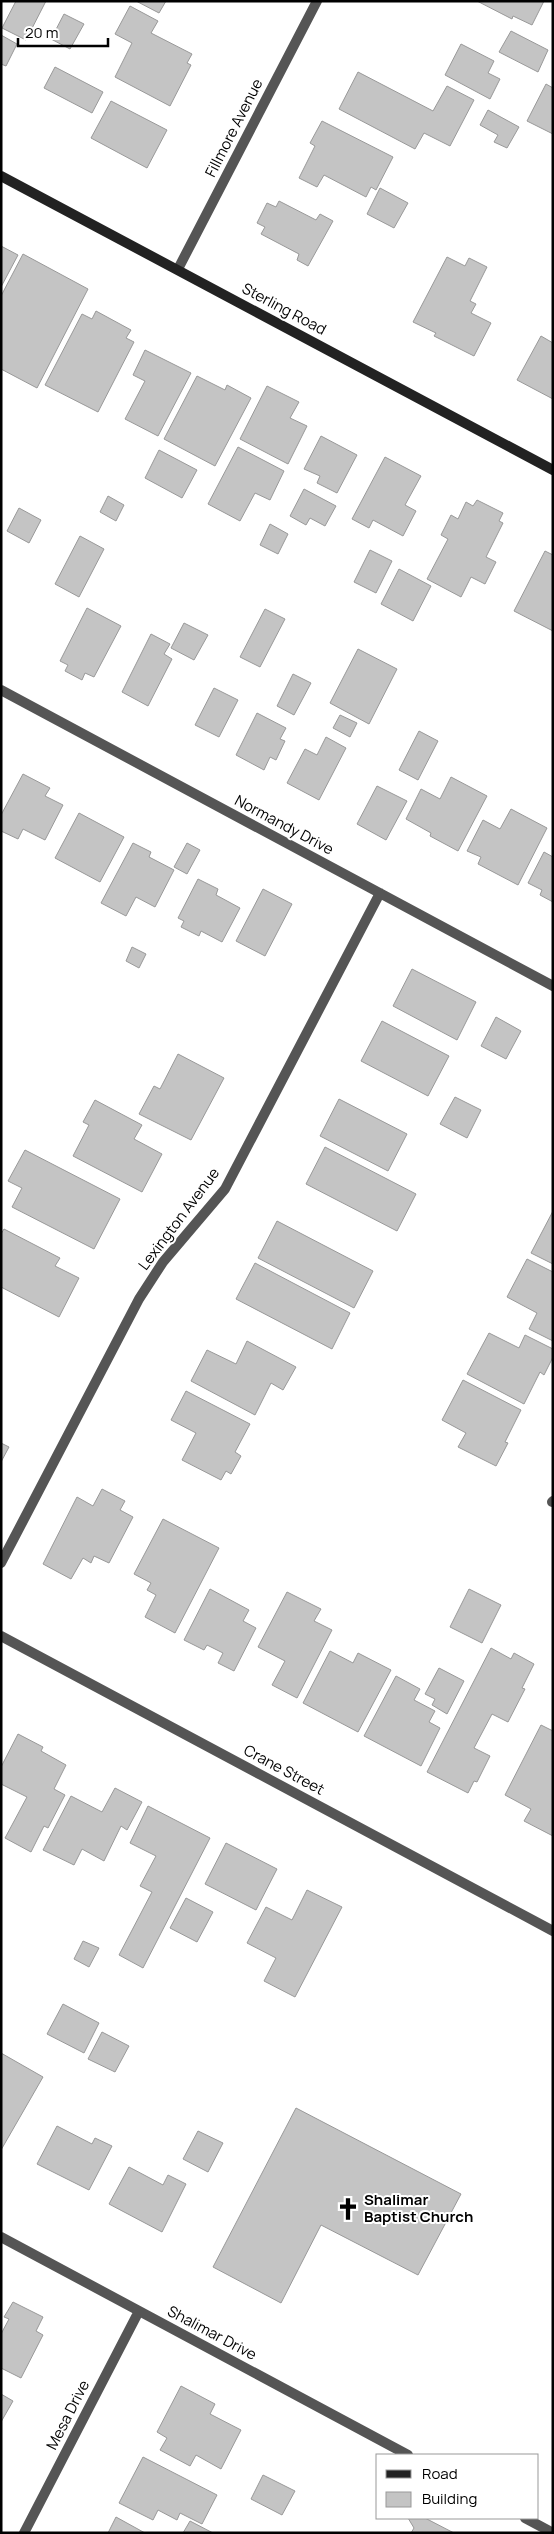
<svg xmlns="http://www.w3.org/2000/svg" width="554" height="2534" font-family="Manrope,sans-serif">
  <rect width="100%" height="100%" fill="#fff"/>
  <path fill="#c4c4c4" stroke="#999" d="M 16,1 L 46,1 L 26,40 L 2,28 Z
    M 136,1 L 166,1 L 159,13 Z
    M 477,1 L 544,1 L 532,25 L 513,16 L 512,19 Z
    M 130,6 L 158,21 L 151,33 L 192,54 L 187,63 L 191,65 L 170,106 L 115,77 L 132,43 L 115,34 Z
    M 64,14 L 84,24 L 70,49 L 51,39 Z
    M 511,31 L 548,50 L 538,72 L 499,52 Z
    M 1,35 L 17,44 L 6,66 L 1,64 Z
    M 461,44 L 494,61 L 488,73 L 500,79 L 490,99 L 445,75 Z
    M 55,67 L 103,92 L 92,113 L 44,88 Z
    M 358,72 L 433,111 L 447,86 L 474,100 L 450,146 L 424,133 L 415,149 L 339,109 Z
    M 546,84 L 553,88 L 553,134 L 527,121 Z
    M 111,101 L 167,130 L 147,168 L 91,138 Z
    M 488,110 L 519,127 L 507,148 L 494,142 L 498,135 L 480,125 Z
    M 322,121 L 393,157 L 376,190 L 371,187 L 366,197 L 324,175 L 317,187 L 299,178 L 315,146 L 310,143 Z
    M 380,188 L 408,203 L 394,228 L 367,214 Z
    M 279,201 L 316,220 L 320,214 L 333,221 L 308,266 L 297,260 L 299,254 L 261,234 L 265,227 L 257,223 L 267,203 L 276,207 Z
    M 1,246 L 18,255 L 1,287 Z
    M 23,254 L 88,289 L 37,388 L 1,369 L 1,296 Z
    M 447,257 L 465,266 L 469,258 L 487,267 L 470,301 L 476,304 L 471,313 L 491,323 L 474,356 L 434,336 L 436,333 L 413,322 Z
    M 96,311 L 131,330 L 126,338 L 134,342 L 98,412 L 45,385 L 82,314 L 92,319 Z
    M 541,336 L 553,343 L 553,399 L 517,380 Z
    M 145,350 L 191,373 L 158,436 L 125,419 L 145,381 L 133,375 Z
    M 197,376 L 225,390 L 227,385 L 251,398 L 215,466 L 164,439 Z
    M 267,386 L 299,402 L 290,418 L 307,426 L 288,464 L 240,439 Z
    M 321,436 L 357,455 L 337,493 L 317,483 L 320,476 L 304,469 Z
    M 238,447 L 284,471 L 270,500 L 255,493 L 240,521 L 208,504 Z
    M 159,450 L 197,470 L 182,498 L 145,478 Z
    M 385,457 L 421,476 L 405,505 L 416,511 L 403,536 L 373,520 L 369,528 L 352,519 Z
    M 304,489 L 336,506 L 325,526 L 310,518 L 306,525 L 290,516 Z
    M 108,496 L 124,505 L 116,521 L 100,512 Z
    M 477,500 L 503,513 L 499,521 L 503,523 L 486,557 L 496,562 L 485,584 L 471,577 L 461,597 L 427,579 L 448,539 L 441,535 L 451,515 L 458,519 L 466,502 L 473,506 Z
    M 19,508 L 41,520 L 29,543 L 7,531 Z
    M 270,524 L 288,534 L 278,554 L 260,545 Z
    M 80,536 L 104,549 L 79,597 L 55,584 Z
    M 370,550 L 392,561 L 376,593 L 354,582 Z
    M 545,551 L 553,555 L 553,631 L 514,611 Z
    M 399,569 L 431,586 L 413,621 L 381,604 Z
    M 87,608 L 121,626 L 94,677 L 85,673 L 82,680 L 65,671 L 68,665 L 60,661 Z
    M 265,609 L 285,619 L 260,667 L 240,657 Z
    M 184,623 L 208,635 L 194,660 L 171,648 Z
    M 151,634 L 170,644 L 164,654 L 172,659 L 148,706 L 122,692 Z
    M 358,649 L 397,669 L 369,724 L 330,703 Z
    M 293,674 L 311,683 L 294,715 L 277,706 Z
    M 214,688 L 238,700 L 219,737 L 195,725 Z
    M 257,713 L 286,728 L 280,739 L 285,741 L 276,760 L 270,757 L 264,770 L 236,755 Z
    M 340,715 L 357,723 L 350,737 L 333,728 Z
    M 419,731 L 438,741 L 418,780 L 399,770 Z
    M 326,737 L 346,748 L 319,800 L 287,783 L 305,749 L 317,755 Z
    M 23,774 L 50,788 L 45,796 L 63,805 L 45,840 L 23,829 L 18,839 L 1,831 L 1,815 Z
    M 451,777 L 487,796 L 458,851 L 430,836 L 431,833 L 406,819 L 421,789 L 440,799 Z
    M 377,786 L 407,801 L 386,840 L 357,824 Z
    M 511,809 L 547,828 L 518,885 L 478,864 L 481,857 L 467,851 L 483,820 L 500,829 Z
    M 79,813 L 124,837 L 100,882 L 55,858 Z
    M 133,843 L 151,852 L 149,857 L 174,870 L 155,907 L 136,897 L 126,916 L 101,903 Z
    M 187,843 L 200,850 L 187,874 L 174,867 Z
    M 544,852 L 553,857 L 553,902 L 540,895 L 542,890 L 528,883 Z
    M 198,879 L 218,889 L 216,895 L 240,908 L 222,942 L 201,931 L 199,936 L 181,927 L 184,921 L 178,918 Z
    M 263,889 L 292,904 L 265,956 L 236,941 Z
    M 132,947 L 146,954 L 139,968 L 126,961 Z
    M 412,969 L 476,1002 L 457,1040 L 393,1006 Z
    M 496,1017 L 521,1031 L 506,1059 L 481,1046 Z
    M 382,1021 L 449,1056 L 428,1096 L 361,1061 Z
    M 178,1054 L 224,1078 L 191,1140 L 139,1114 L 154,1086 L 160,1089 Z
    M 455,1097 L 481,1110 L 467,1138 L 440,1124 Z
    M 339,1099 L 407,1134 L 388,1171 L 320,1136 Z
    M 95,1100 L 142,1125 L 134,1139 L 162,1154 L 142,1192 L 73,1156 L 89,1125 L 83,1122 Z
    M 325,1147 L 416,1194 L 397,1231 L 306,1184 Z
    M 25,1150 L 120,1199 L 94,1249 L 12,1207 L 22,1188 L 8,1181 Z
    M 553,1211 L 553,1264 L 531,1253 Z
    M 277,1221 L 373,1271 L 354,1308 L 258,1258 Z
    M 4,1229 L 60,1258 L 55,1266 L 79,1278 L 59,1317 L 1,1287 L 1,1234 Z
    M 527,1259 L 553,1272 L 553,1341 L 529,1329 L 537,1313 L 507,1297 Z
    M 255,1263 L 350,1313 L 332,1349 L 236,1299 Z
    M 489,1333 L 519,1348 L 525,1335 L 553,1349 L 553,1357 L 544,1375 L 540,1372 L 524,1404 L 467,1374 Z
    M 247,1341 L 296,1367 L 283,1390 L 271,1383 L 255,1415 L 191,1381 L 207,1350 L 236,1364 Z
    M 463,1380 L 521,1410 L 505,1442 L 508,1443 L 496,1466 L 458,1447 L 466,1433 L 442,1420 Z
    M 186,1391 L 250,1424 L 235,1452 L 241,1456 L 231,1474 L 226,1471 L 221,1480 L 182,1460 L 196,1433 L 171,1420 Z
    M 1,1443 L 9,1447 L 1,1462 Z
    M 102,1489 L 125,1501 L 120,1510 L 133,1517 L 109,1563 L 94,1556 L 91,1563 L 83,1558 L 71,1579 L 43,1564 L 77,1497 L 93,1506 Z
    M 163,1519 L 219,1548 L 175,1633 L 145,1617 L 156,1595 L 147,1590 L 151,1583 L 134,1574 Z
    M 210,1589 L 249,1610 L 243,1621 L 256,1628 L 234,1671 L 218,1663 L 223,1653 L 207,1645 L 204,1650 L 184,1640 Z
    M 469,1589 L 501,1605 L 482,1643 L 450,1627 Z
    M 287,1592 L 321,1609 L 314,1621 L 332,1630 L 297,1698 L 272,1685 L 285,1661 L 258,1647 Z
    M 491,1648 L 511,1659 L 514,1653 L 534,1664 L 522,1688 L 525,1689 L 508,1722 L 492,1714 L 474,1748 L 490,1756 L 477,1782 L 474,1781 L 468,1793 L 427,1772 Z
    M 330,1651 L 353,1663 L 358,1653 L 391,1670 L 358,1732 L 303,1703 Z
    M 439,1668 L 464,1681 L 447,1714 L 432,1705 L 435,1699 L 425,1694 Z
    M 396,1676 L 420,1689 L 414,1700 L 435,1711 L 429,1722 L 440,1728 L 421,1766 L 364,1736 Z
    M 541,1725 L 553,1731 L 553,1836 L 524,1821 L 531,1809 L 505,1795 Z
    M 18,1734 L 43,1747 L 41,1751 L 66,1765 L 54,1789 L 65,1795 L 48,1828 L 44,1826 L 31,1852 L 5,1838 L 27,1797 L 1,1784 L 1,1767 Z
    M 115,1788 L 142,1802 L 127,1830 L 121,1826 L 104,1861 L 82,1849 L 74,1865 L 43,1850 L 71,1796 L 102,1812 Z
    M 148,1806 L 210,1838 L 143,1968 L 119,1955 L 152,1892 L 140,1886 L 156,1856 L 130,1843 Z
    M 226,1843 L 277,1869 L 256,1910 L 205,1884 Z
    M 307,1890 L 342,1907 L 295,1997 L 264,1981 L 276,1958 L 247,1943 L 266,1907 L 292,1920 Z
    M 186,1898 L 213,1912 L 197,1942 L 170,1928 Z
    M 83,1941 L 99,1948 L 89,1967 L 74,1959 Z
    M 63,2004 L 99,2023 L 84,2053 L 47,2034 Z
    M 102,2032 L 129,2046 L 115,2072 L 88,2059 Z
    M 1,2053 L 43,2077 L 1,2150 Z
    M 296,2108 L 461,2194 L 418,2275 L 321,2225 L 281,2303 L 213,2267 Z
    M 57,2126 L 92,2144 L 95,2138 L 112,2146 L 89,2190 L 37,2164 Z
    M 198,2131 L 223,2143 L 208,2172 L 183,2159 Z
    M 129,2167 L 163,2185 L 168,2175 L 186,2184 L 162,2232 L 109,2204 Z
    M 13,2302 L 43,2317 L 36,2331 L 43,2335 L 21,2378 L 1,2368 L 1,2334 L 9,2319 L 4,2317 Z
    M 181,2386 L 215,2404 L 210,2414 L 241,2430 L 221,2469 L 196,2455 L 190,2466 L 160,2450 L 167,2438 L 157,2432 Z
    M 1,2394 L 13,2401 L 1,2422 Z
    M 143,2457 L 217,2495 L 202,2524 L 180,2513 L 177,2520 L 158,2510 L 153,2520 L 119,2503 Z
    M 263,2475 L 295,2491 L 282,2515 L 251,2499 Z
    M 116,2517 L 145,2533 L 108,2533 Z
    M 408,2518 L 425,2518 L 454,2533 L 411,2533 L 414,2528 Z
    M 190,2521 L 213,2533 L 183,2533 Z"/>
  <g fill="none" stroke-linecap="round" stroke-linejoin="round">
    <path stroke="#555" stroke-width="10" d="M 178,269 L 317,1
      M 1,690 L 553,986
      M 552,1502 L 553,1501
      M 1,1563 L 139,1299 L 163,1262 L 225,1189 L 380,893
      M 1,1636 L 553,1931
      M 1,2237 L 408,2455
      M 525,2518 L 553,2533
      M 24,2533 L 139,2311"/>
    <path stroke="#222" stroke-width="10" d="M 1,176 L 553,470"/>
  </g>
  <defs>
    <symbol id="church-bare" viewBox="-9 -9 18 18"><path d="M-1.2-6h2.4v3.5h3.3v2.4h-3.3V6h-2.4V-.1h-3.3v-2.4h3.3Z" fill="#000" stroke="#fff" stroke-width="2.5" paint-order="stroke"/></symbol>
  </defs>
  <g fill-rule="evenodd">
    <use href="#church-bare" x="332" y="2193" width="32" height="32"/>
  </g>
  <g text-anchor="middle" stroke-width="4" stroke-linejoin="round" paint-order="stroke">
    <g font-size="15" fill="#000" stroke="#fff">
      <text transform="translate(234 128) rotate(-63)" y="5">Fillmore Avenue</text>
      <text transform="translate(284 309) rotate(28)" y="5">Sterling Road</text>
      <text transform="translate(284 825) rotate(28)" y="5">Normandy Drive</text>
      <text transform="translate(179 1219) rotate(-53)" y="5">Lexington Avenue</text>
      <text transform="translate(284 1770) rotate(28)" y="5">Crane Street</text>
      <text transform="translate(212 2333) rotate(28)" y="5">Shalimar Drive</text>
      <text transform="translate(68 2415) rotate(-63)" y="5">Mesa Drive</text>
    </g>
    <g font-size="15" font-weight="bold" fill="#000" stroke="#fff" text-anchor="start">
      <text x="364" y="2205">Shalimar<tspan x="364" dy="17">Baptist Church</tspan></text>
    </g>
  </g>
  <rect width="554" height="2534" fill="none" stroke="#000000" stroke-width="5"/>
  <rect x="376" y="2454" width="162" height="65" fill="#ffffff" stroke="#999999"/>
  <rect x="386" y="2470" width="25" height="8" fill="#222222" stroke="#999999"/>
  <text x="422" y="2479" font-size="15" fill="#000000">Road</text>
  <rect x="386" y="2492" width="25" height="15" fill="#c4c4c4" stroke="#999999"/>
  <text x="422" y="2504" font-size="15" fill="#000000">Building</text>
  <path d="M18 38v8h90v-8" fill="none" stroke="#000000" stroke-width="2.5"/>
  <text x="25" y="38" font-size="15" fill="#000000" stroke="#ffffff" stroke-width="4" paint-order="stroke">20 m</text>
</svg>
